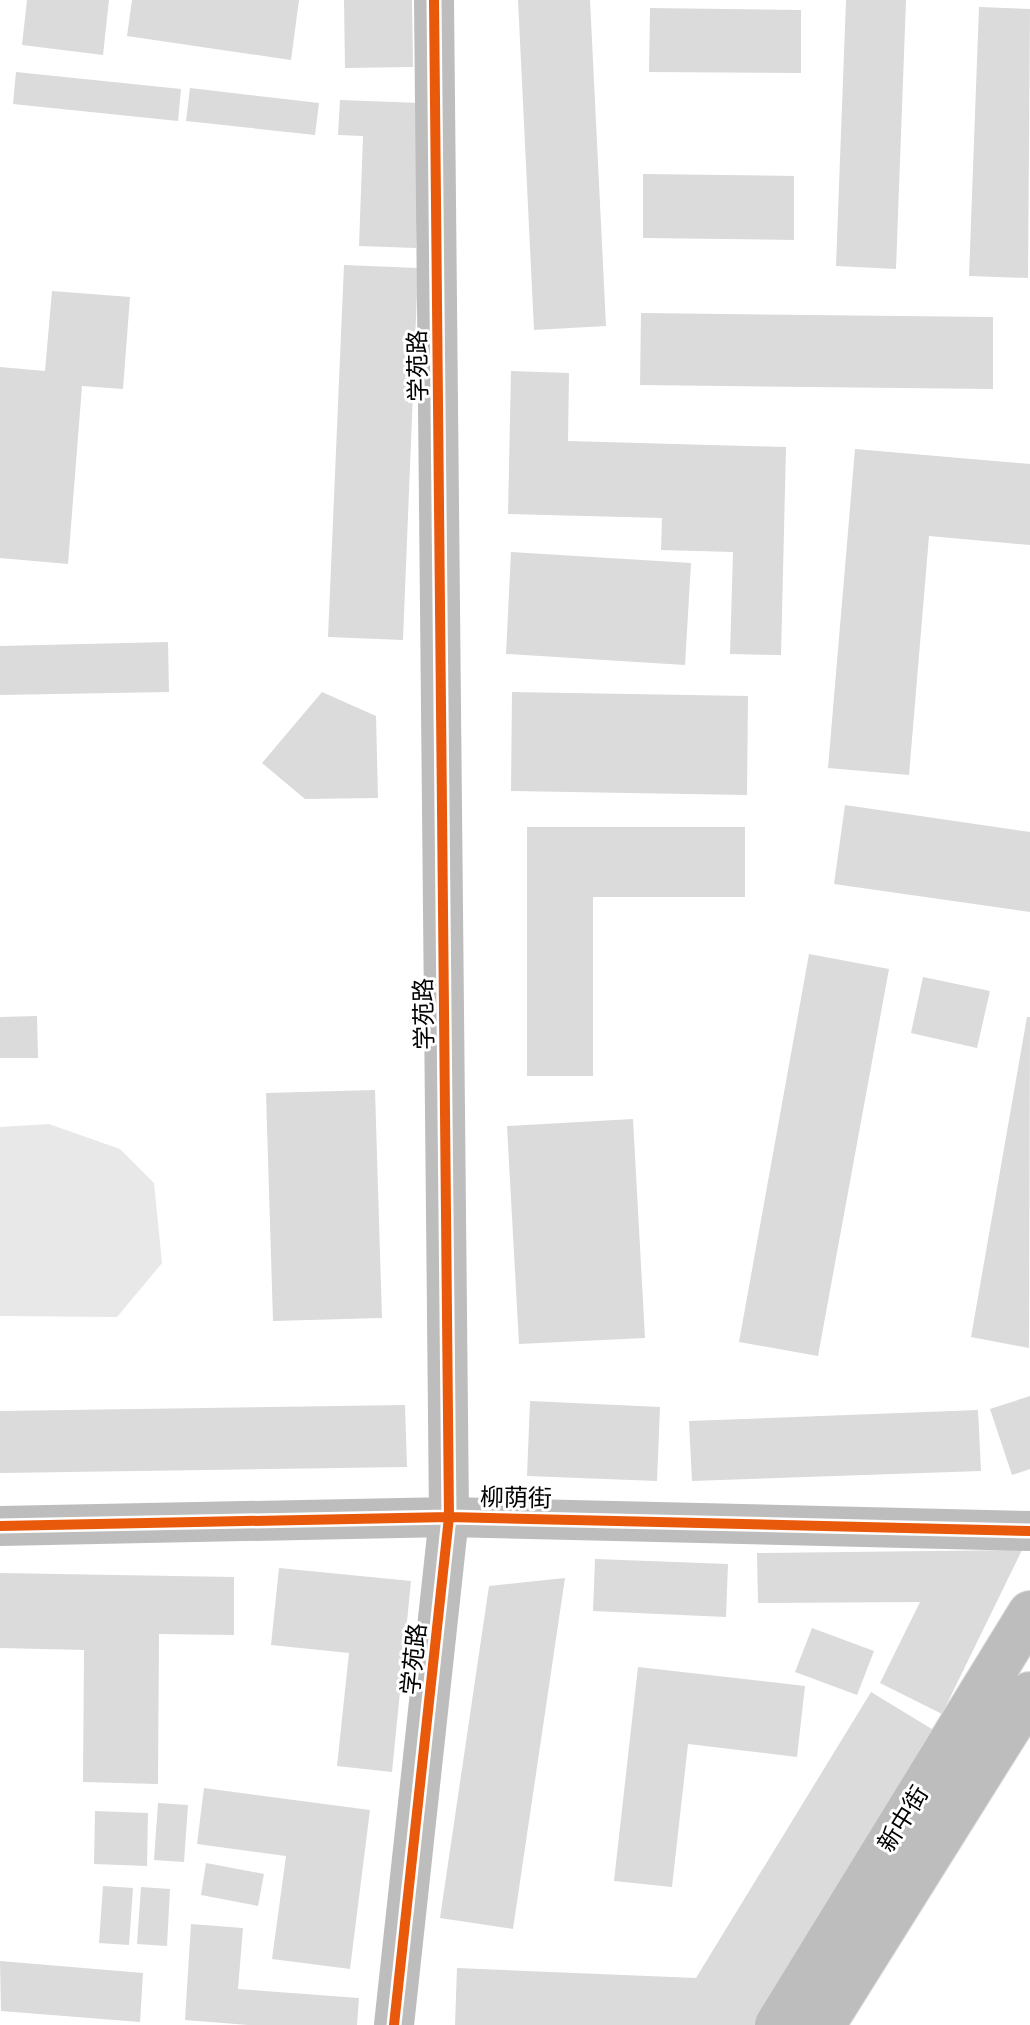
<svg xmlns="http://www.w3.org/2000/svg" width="1030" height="2025" font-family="'Nunito Sans','Noto Sans SC',sans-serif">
  <rect width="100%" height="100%" fill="#fff"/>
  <path fill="#e8e8e8" d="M 49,1124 L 120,1149 L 154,1183 L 162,1263 L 117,1317 L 0,1316 L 0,1127 Z"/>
  <path fill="#dbdbdb" d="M 27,0 L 109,0 L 103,55 L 22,45 Z
    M 132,0 L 299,0 L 291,60 L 127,36 Z
    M 344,0 L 412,0 L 413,67 L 345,68 Z
    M 518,0 L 590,0 L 606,326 L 534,330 Z
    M 846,0 L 906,0 L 896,269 L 836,266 Z
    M 979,7 L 1030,9 L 1028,278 L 969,276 Z
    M 650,8 L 801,10 L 801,73 L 649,72 Z
    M 16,72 L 181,89 L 178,121 L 13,104 Z
    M 190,88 L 319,103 L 315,135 L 186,121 Z
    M 340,100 L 421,103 L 416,248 L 359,246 L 363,136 L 338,135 Z
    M 643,174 L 794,176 L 794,240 L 643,238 Z
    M 344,265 L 418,268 L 403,640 L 328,637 Z
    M 52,291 L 130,297 L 123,389 L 82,386 L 68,564 L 0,558 L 0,367 L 45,371 Z
    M 641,313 L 993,317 L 993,389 L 640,385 Z
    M 511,371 L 569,373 L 568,441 L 786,447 L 781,655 L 730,654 L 733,552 L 661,550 L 662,518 L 508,514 Z
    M 855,449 L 1030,464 L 1030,545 L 929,536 L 909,775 L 828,768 Z
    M 511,552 L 691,563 L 685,665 L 506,654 Z
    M 168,642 L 169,692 L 0,695 L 0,646 Z
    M 322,692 L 376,716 L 378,798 L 305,799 L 262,763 Z
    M 512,692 L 748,696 L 747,795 L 511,791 Z
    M 845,805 L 1030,832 L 1030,912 L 834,884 Z
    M 527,827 L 745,827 L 745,897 L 593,897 L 593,1076 L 527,1076 Z
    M 809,954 L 889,969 L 818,1356 L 739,1342 Z
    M 923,977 L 990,991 L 977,1048 L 911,1033 Z
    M 37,1016 L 38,1058 L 0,1058 L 0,1017 Z
    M 1027,1017 L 1030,1017 L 1029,1348 L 971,1337 Z
    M 375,1090 L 382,1318 L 273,1321 L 266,1093 Z
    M 633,1119 L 645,1338 L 519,1344 L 507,1126 Z
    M 1030,1396 L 1030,1469 L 1012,1475 L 990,1409 Z
    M 530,1401 L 660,1407 L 657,1481 L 527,1476 Z
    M 405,1405 L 407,1467 L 0,1473 L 0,1411 Z
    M 978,1410 L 981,1471 L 692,1481 L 689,1421 Z
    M 1022,1550 L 942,1714 L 880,1683 L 920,1602 L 758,1603 L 757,1553 Z
    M 595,1559 L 728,1564 L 726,1617 L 593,1611 Z
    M 279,1568 L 411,1581 L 392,1772 L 337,1766 L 349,1653 L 271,1645 Z
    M 0,1573 L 234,1577 L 234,1635 L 159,1634 L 158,1784 L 83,1782 L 84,1650 L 0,1648 Z
    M 565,1578 L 513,1929 L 440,1918 L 489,1586 Z
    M 812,1628 L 874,1651 L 857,1695 L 795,1672 Z
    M 638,1667 L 805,1686 L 797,1757 L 688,1744 L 672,1887 L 614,1881 Z
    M 871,1692 L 940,1734 L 759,2025 L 455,2025 L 457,1968 L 696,1978 Z
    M 204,1788 L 370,1810 L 350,1969 L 272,1959 L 286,1856 L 197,1844 Z
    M 158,1803 L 188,1805 L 184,1862 L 154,1860 Z
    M 95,1811 L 148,1813 L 147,1866 L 94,1864 Z
    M 206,1863 L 264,1874 L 258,1906 L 201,1895 Z
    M 103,1886 L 133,1888 L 129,1945 L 99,1943 Z
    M 141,1887 L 170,1889 L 167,1946 L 137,1944 Z
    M 191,1924 L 243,1928 L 238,1989 L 359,1998 L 357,2025 L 248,2025 L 185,2020 Z
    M 0,1961 L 143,1973 L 140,2022 L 1,2011 Z"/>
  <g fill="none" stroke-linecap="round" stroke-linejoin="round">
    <defs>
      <path id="major" d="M 777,2025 L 1030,1613
        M 823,2025 L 1030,1694"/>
    </defs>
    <use href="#major" stroke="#dbdbdb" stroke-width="46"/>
    <path stroke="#bdbdbd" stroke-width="40" d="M 0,1526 L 449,1517 L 1030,1531
      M 394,2025 L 449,1517 L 434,0"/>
    <use href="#major" stroke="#bdbdbd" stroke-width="44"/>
    <defs>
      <path id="cycleway" d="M 0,1526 L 449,1517 L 1030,1531
        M 394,2025 L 449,1517 L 434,0"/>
    </defs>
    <use href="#cycleway" stroke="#fff" stroke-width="15"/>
    <use href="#cycleway" stroke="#e8590c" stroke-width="10"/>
  </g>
  <g text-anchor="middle" stroke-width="6" stroke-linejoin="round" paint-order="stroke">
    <g font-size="24" fill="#000" stroke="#fff">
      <text transform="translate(418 366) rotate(-91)" y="8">学苑路</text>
      <text transform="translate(424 1014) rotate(-91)" y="8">学苑路</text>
      <text transform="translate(516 1498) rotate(1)" y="8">柳荫街</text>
      <text transform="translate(414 1659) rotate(-84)" y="8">学苑路</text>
      <text transform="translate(903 1819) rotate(-58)" y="8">新中街</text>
    </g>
  </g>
</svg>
